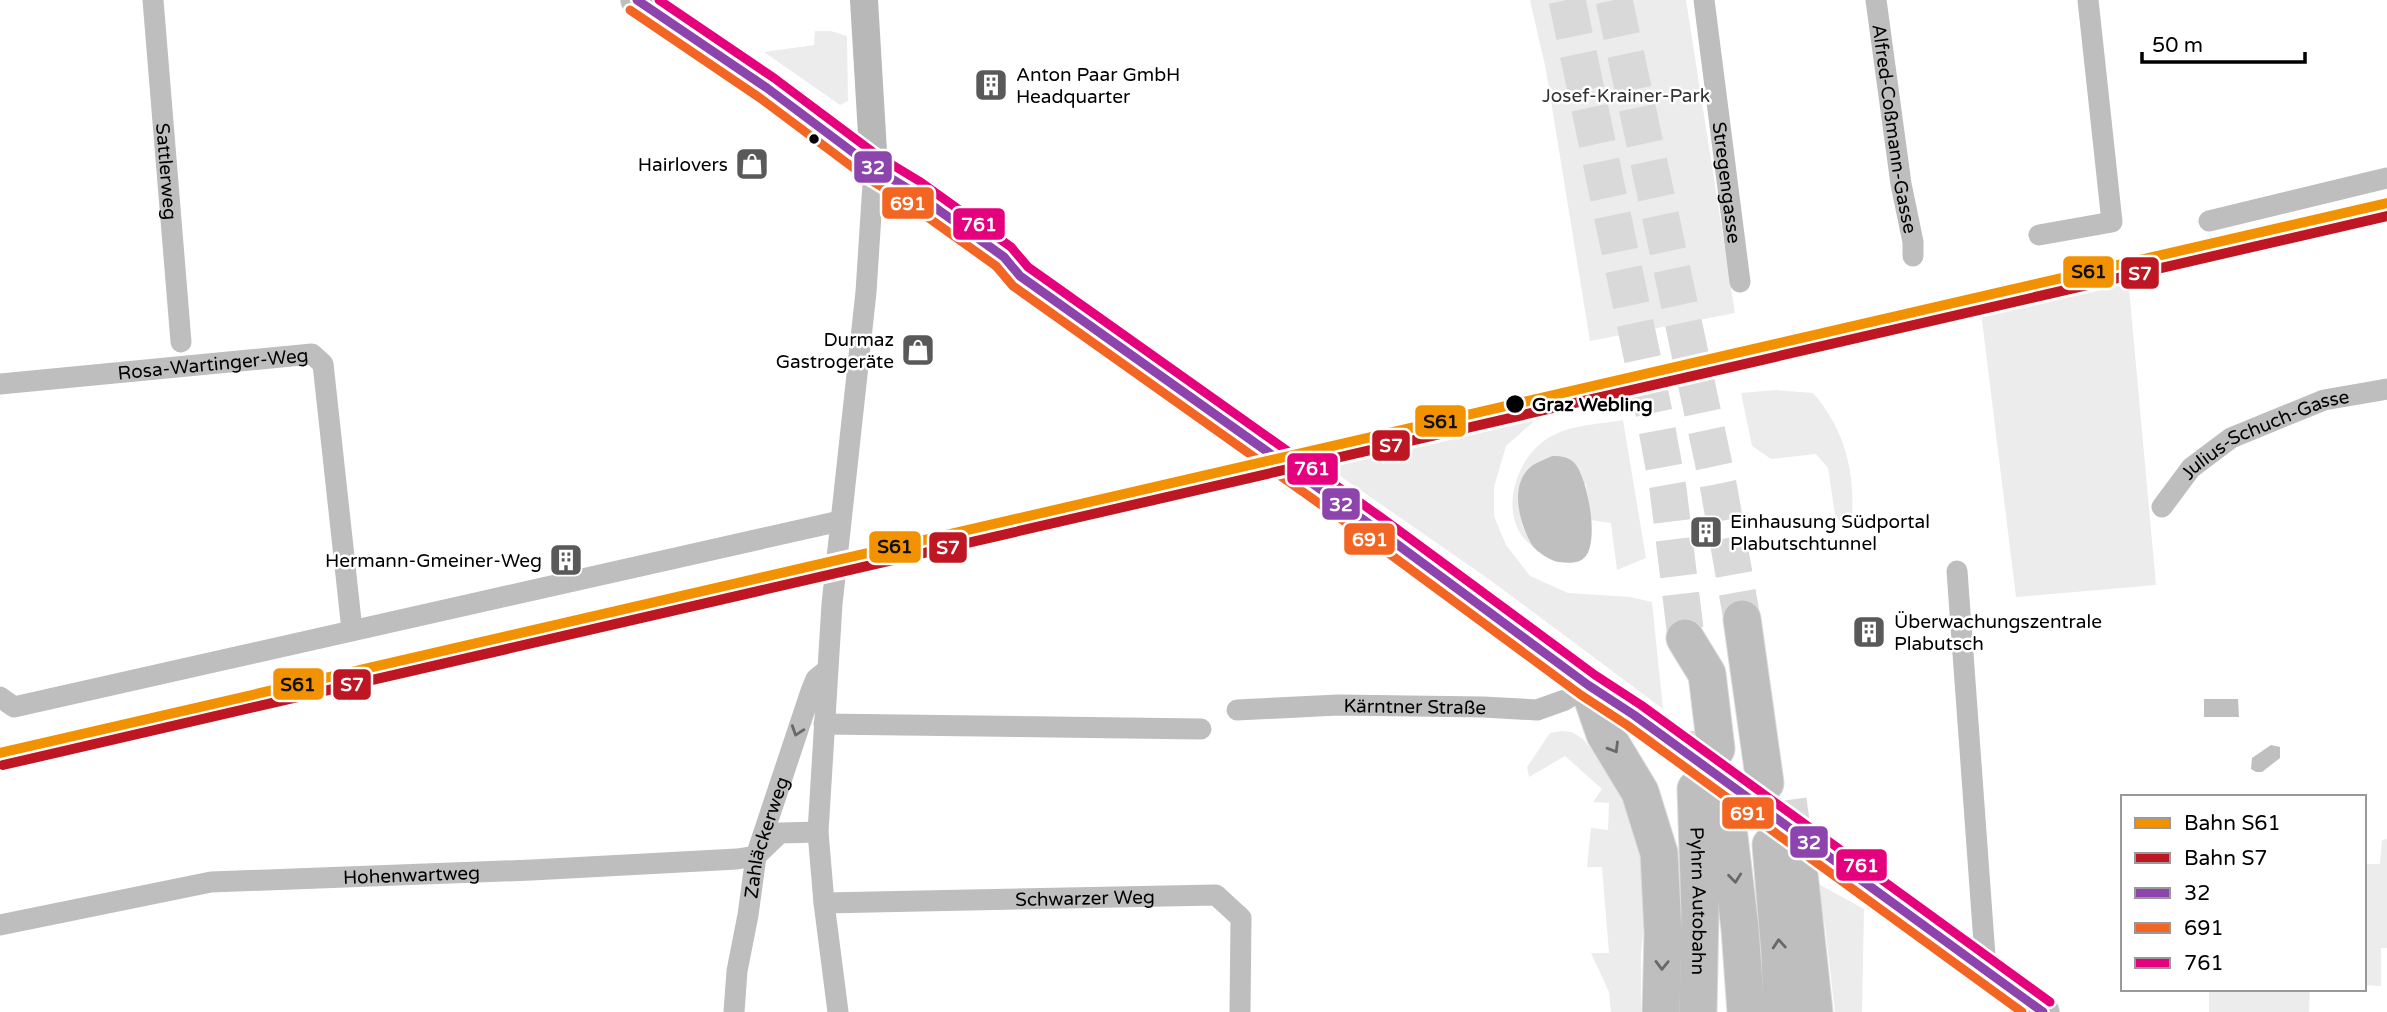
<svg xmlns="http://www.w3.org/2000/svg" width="2387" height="1012" font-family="'Varela Round',sans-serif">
  <rect width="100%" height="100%" fill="#fff"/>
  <path fill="#ececec" d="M 1530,0 L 1686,0 L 1735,313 L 1590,341 L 1546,70 Z
    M 815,31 L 831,31 L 847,36 L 848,101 L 840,105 L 764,52 L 814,45 Z
    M 2128,277 L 2156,585 L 2016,597 L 1981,312 Z
    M 1776,390 L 1813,393 C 1843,427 1855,469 1852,514 L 1840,521 L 1835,515 L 1828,468 L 1816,454 L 1771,459 L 1752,446 L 1741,393 Z
    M 1540,416 L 1506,446 L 1494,487 L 1494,516 L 1506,545 L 1530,576 L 1568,593 L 1630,597 L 1652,602 L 1663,709 L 1490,580 L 1317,460 L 1494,419 L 1496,425 Z
    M 1623,420 L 1646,558 L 1617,570 L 1611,523 L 1591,520 L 1586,484 L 1518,501 L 1522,525 L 1534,548 C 1530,544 1525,540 1522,536 C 1500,505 1519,454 1550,437 C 1570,425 1600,424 1623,420 Z
    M 1561,731 L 1572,732 L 1583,739 L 1615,777 L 1650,862 L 1641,955 L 1641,1012 L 1611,1012 L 1609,992 L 1591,953 L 1609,953 L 1602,867 L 1587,867 L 1591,828 L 1608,830 L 1609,803 L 1593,802 L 1602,789 L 1565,756 L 1529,777 L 1527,767 L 1550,733 Z
    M 2387,839 L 2387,948 L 2381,948 L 2381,986 L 2364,985 L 2364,864 L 2380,864 L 2382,840 Z
    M 1815,882 L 1864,909 L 1862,1012 L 1835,1012 L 1825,926 Z
    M 2209,989 L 2310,989 L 2309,1012 L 2209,1012 Z"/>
  <path fill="#bfbfbf" d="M 1552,456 C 1562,456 1570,457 1576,465 C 1588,481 1600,544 1584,558 C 1578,564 1567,563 1559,562 C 1550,561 1536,551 1532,545 C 1519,523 1508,483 1533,465 C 1538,462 1546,459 1552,456 Z
    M 2204,699 L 2238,699 L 2239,717 L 2204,717 Z
    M 2271,745 L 2280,747 L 2280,758 L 2262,772 L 2256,772 L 2251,769 L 2252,758 Z"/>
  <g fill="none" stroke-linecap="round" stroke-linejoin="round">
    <path stroke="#d9d9d9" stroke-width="37" stroke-dasharray="37 18" stroke-linecap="butt" d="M 1567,0 L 1654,413 L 1668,489 L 1685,629
      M 1614,0 L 1718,484 L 1742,619
      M 1693,731 L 1696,789
      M 1788,800 L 1796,856"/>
    <defs>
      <path id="primary" d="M 637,0 L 767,88 L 874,168 L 912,191 L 1004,257 L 1020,276 L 1375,528 L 1649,728
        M 1840,864 L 2043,1012"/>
      <g id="highway">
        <path d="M 1742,619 L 1765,783"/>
        <path d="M 1685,638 L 1707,674 L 1716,749"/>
        <path d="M 1588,685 L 1605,734 L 1640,792 L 1659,853 L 1663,933 L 1661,1012"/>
        <path id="s10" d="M 1696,789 L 1700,911 L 1698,1012"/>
        <path d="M 1726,811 L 1740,929 L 1746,1012"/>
        <path d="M 1771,845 L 1780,953 L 1782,1012"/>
        <path d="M 1798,864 L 1814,1012"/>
      </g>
    </defs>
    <use href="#primary" stroke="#dbdbdb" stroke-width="34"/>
    <use href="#highway" stroke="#dbdbdb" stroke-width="39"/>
    <g stroke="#bebebe" stroke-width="21">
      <path id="s1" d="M 153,0 L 181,342"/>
      <path id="s2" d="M 1704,0 L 1740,282"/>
      <path id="s3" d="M 1876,0 L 1901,184 L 1913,242 L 1913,256"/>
      <path d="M 2209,221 L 2387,178"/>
      <path d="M 2039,235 L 2112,222 L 2088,0"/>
      <path id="s4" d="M 0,384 L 312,354 L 323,364 L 352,630"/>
      <path id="s5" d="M 2162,507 L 2191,468 L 2231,438 L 2324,400 L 2387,389"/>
      <path d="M 1957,571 L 1986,970"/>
      <path d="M 0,697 L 14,707 L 840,521"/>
      <path id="s6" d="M 1237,710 L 1338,705 L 1483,707 L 1537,710 L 1565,700 L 1588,685"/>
      <path d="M 824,724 L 1201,729"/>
      <path id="s7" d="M 824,903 L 1216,895 L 1241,918 L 1240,1012"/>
      <path id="s8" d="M 0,925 L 211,882 L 532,870 L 737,859 L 756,856 L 780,833 L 818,832"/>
      <path id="s9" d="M 734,1012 L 737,971 L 748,915 L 756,856 L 811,691 L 816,679 L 826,671"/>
      <path d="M 838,1012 L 824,903 L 818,832 L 832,604 L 866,292 L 874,168"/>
    </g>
    <path stroke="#b8b8b8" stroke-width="28" d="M 864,0 L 874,168"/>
    <use href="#primary" stroke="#bebebe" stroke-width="32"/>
    <use href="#highway" stroke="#bebebe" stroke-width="37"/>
    <defs>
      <path id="primary-bridge" d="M 1649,728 L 1840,864"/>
    </defs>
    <use href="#primary-bridge" stroke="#dbdbdb" stroke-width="34" stroke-linecap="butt"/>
    <use href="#primary-bridge" stroke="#bebebe" stroke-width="32"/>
    <defs>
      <path id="bus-1" d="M 637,0 L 767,88 L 874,168 L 912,191 L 1004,257 L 1020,276 L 1375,528 L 1588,685 L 1634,715 L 2043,1012"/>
      <path id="bus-2" d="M 630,10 L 760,98 L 867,178 L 905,201 L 996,266 L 1013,286 L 1368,538 L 1581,695 L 1627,725 L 2022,1012"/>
      <path id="bus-3" d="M 659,0 L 774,78 L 881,158 L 919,181 L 1011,247 L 1028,267 L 1382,518 L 1595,675 L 1641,705 L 2050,1002"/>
    </defs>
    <use href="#bus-1" stroke="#fff" stroke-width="14"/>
    <use href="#bus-2" stroke="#fff" stroke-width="14"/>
    <use href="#bus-3" stroke="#fff" stroke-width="14"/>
    <use href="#bus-1" stroke="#8e44ad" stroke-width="9"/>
    <use href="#bus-2" stroke="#f26522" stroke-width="9"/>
    <use href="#bus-3" stroke="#e5007d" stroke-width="9"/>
    <defs>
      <path id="rail-1" d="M 0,753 L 2387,203"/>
      <path id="rail-2" d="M 3,765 L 2387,216"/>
    </defs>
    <use href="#rail-1" stroke="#fff" stroke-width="16"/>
    <use href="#rail-2" stroke="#fff" stroke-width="16"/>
    <use href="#rail-1" stroke="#f39200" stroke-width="10"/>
    <use href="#rail-2" stroke="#be1622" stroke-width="10"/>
  </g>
  <defs><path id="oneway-chevron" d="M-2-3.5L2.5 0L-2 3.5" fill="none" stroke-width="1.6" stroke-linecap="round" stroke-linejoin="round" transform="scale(1.75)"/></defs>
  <g stroke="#686868">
    <use href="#oneway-chevron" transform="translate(797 731) rotate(109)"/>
    <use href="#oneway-chevron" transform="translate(1614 748) rotate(59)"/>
    <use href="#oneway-chevron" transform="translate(1735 878) rotate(84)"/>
    <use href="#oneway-chevron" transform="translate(1779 944) rotate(-94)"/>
    <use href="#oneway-chevron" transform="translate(1662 965) rotate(91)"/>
  </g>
  <defs>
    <symbol id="building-square" viewBox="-11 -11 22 22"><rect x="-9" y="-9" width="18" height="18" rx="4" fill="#595959" stroke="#fff"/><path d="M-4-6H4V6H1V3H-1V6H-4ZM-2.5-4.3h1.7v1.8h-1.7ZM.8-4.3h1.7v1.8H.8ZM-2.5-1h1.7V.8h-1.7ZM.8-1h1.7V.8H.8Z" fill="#fff"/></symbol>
    <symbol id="shop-square" viewBox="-11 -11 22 22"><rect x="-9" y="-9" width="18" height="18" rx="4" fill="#595959" stroke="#fff"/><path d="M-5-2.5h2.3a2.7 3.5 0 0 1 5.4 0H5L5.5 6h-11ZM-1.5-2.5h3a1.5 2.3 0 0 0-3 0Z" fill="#fff"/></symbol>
  </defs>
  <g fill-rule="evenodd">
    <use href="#building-square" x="972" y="66" width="38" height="38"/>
    <use href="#shop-square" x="733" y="145" width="38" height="38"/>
    <use href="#shop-square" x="899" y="331" width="38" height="38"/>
    <use href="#building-square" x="1687" y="513" width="38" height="38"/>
    <use href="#building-square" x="547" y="541" width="38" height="38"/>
    <use href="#building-square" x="1850" y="613" width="38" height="38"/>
  </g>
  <g fill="#000" stroke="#fff" stroke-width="2.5">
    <circle cx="814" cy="139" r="6"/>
    <circle cx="1515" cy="404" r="10"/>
  </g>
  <g text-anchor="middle" stroke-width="5" stroke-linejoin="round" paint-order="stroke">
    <g font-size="19" fill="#000" stroke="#fff" text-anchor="start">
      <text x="1016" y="81">Anton Paar GmbH<tspan x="1016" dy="22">Headquarter</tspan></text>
      <text x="728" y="171" text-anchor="end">Hairlovers</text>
      <text x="894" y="346" text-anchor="end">Durmaz<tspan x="894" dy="22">Gastrogeräte</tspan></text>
      <text x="1730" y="528">Einhausung Südportal<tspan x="1730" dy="22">Plabutschtunnel</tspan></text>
      <text x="542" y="567" text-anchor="end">Hermann-Gmeiner-Weg</text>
      <text x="1894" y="628">Überwachungszentrale<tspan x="1894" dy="22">Plabutsch</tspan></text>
    </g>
    <g font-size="19" fill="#333" stroke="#fff">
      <text x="1626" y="102">Josef-Krainer-Park</text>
    </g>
    <g font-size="19" fill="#000" stroke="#fff">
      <text dy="7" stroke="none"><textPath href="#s3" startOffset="130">Alfred-Coßmann-Gasse</textPath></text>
      <text dy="7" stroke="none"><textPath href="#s1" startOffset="172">Sattlerweg</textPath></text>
      <text dy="7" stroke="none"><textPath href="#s2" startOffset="184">Stregengasse</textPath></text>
      <text dy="7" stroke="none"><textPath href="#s4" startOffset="214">Rosa-Wartinger-Weg</textPath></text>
      <text dy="7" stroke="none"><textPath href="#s5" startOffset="131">Julius-Schuch-Gasse</textPath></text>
      <text dy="7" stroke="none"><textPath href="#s6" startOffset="178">Kärntner Straße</textPath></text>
      <text dy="7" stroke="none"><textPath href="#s9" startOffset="178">Zahläckerweg</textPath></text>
      <text dy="7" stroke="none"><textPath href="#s8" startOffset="416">Hohenwartweg</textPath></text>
      <text dy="7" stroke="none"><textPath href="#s7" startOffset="261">Schwarzer Weg</textPath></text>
      <text dy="7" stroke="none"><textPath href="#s10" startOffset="112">Pyhrn Autobahn</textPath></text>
    </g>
    <g font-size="19" font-weight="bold" fill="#000" stroke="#fff" text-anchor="start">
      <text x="1532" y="411">Graz Webling</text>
    </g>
  </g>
  <g stroke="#fff" stroke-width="2.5">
    <rect x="853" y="150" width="40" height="34" rx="7" fill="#8e44ad"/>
    <rect x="881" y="186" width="54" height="34" rx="7" fill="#f26522"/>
    <rect x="952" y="207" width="54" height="34" rx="7" fill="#e5007d"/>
    <rect x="2062" y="255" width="53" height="34" rx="7" fill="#f39200"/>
    <rect x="2120" y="256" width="40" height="34" rx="7" fill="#be1622"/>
    <rect x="1414" y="404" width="53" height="34" rx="7" fill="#f39200"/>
    <rect x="1371" y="429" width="40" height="33" rx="7" fill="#be1622"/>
    <rect x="1286" y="452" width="53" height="34" rx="7" fill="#e5007d"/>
    <rect x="1321" y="487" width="40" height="34" rx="7" fill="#8e44ad"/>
    <rect x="1343" y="522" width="53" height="34" rx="7" fill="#f26522"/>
    <rect x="868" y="530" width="54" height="34" rx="7" fill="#f39200"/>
    <rect x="928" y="531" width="40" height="33" rx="7" fill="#be1622"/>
    <rect x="272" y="667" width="53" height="34" rx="7" fill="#f39200"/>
    <rect x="332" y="668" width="40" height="33" rx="7" fill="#be1622"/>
    <rect x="1721" y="796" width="54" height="34" rx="7" fill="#f26522"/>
    <rect x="1789" y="825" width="40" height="34" rx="7" fill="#8e44ad"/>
    <rect x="1835" y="848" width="53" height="34" rx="7" fill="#e5007d"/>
  </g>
  <g font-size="19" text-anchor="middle" font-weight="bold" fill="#fff">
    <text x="873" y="174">32</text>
    <text x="908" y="210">691</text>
    <text x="979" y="231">761</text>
    <text x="2140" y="280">S7</text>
    <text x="1391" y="452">S7</text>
    <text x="1312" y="475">761</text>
    <text x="1341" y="511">32</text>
    <text x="1370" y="546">691</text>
    <text x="948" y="554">S7</text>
    <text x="352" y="691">S7</text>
    <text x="1748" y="820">691</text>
    <text x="1809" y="849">32</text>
    <text x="1861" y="872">761</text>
  </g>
  <g font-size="19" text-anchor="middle" font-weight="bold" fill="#111">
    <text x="2089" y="278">S61</text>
    <text x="1441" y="428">S61</text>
    <text x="895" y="553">S61</text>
    <text x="298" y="691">S61</text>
  </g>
  <rect x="2121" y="795" width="245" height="196" fill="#ffffff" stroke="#999999" stroke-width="2"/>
  <rect x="2135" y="818" width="35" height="10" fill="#f39200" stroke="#999999" stroke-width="2"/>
  <text x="2184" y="830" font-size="21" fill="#000000">Bahn S61</text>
  <rect x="2135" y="853" width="35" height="10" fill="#be1622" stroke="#999999" stroke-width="2"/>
  <text x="2184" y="865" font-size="21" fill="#000000">Bahn S7</text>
  <rect x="2135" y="888" width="35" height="10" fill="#8e44ad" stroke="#999999" stroke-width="2"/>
  <text x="2184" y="900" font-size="21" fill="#000000">32</text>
  <rect x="2135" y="923" width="35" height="10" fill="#f26522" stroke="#999999" stroke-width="2"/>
  <text x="2184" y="935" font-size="21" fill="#000000">691</text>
  <rect x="2135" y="958" width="35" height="10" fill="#e5007d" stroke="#999999" stroke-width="2"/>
  <text x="2184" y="970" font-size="21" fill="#000000">761</text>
  <path d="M2142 52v10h163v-10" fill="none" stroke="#000000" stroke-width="3.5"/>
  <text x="2152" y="52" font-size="21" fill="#000000" stroke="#ffffff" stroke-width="5" paint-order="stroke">50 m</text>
</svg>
